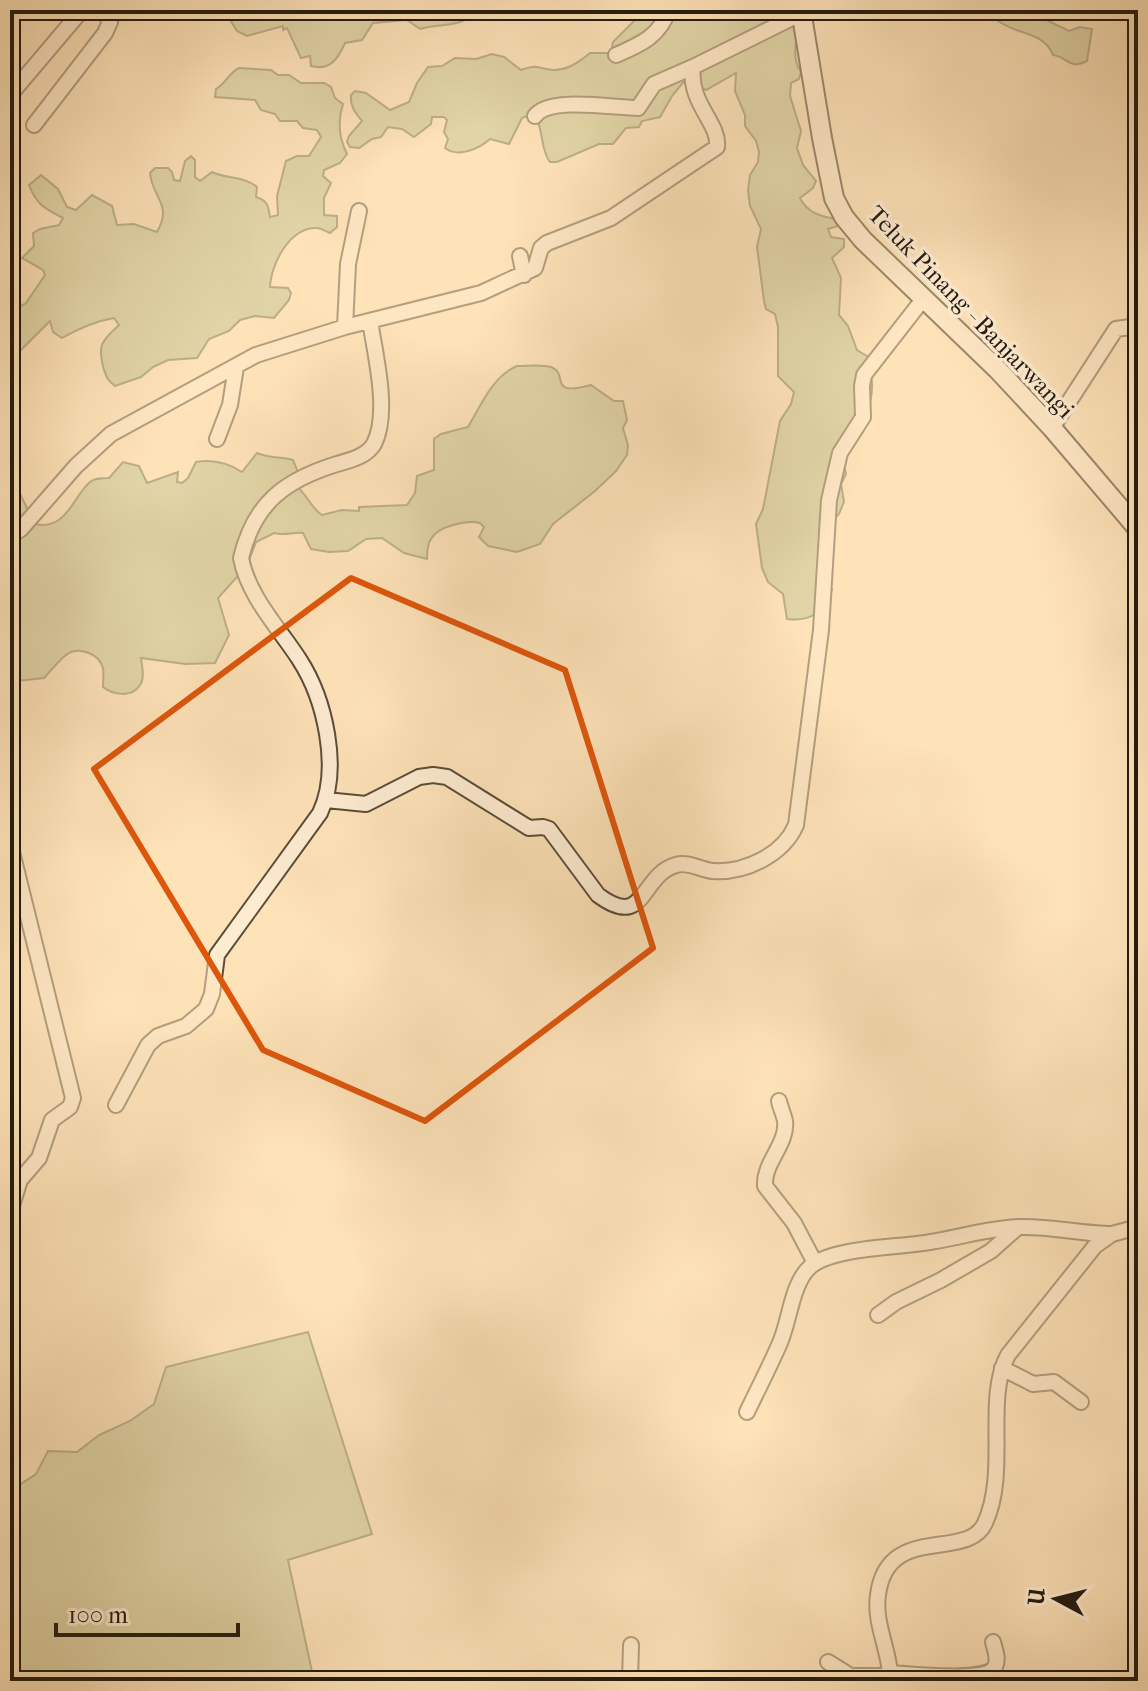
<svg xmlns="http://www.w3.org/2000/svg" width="1148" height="1691" font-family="'IM FELL French Canon',serif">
  <rect width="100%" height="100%" fill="#fee2b8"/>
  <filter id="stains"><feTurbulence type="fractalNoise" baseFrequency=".0025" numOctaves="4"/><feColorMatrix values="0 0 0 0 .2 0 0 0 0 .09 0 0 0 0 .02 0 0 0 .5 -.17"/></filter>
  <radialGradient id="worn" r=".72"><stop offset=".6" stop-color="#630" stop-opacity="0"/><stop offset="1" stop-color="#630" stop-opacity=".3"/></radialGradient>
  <path fill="#bec390" stroke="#706f50" stroke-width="2" d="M 224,10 L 490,10 L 485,16 C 474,16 470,18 460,22 C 448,26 433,25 420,29 L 407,20 L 373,23 L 362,40 L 345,43 C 338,59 330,71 311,66 L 310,56 L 301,58 L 287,28 L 283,30 L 283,26 L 247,36 L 237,31 Z
    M 677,10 L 812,10 L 802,13 C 799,31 789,56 801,72 L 799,79 L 791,83 L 790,96 L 801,131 L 797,148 L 803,165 L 816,181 L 813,188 L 800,198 C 807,213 822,217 837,219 L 841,225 L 828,229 L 831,237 L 844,239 L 844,247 L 832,258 L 841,278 L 839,315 L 848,326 L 857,350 L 867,356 C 868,363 870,369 871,375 C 877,405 858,431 842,455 L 846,474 L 841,484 L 844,502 L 839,514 L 834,519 L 822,580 L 832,589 C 827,612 809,622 787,619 L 783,594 L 768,582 L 762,568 L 756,524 L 763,509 L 780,421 L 791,404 L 794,392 L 778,376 L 778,327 L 775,314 L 766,309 L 764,301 L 757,247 L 761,229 L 750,206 L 748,191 L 750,175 L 758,162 L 759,152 L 756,141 L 745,126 L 745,115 L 735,91 L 736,73 L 706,90 L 702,88 L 699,74 L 690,74 L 672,96 L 660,117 L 642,121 L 639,127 L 626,128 L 613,144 L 599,144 L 557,162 L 550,162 C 539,148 545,126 532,114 L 522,118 L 509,144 L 490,139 C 479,149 458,158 445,148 L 448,139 L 444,132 L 447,120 L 444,117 L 432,117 L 431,124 L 414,137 L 402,129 L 388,127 L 381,137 L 372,139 L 359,148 L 350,147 L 347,142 L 349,136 L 362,121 C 355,112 350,107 351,95 L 355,91 L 366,93 L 390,110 L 409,102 L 417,83 L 428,67 L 442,66 L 455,58 L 476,59 L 492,54 L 504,57 L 521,70 C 532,65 536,67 547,69 C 564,73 578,63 590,53 L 611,53 L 613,42 L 638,17 L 667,18 Z
    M 989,10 L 1026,10 L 1069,31 L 1080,27 L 1092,29 L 1087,61 C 1068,70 1068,57 1053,55 C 1044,31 1015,35 997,20 C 994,17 992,13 989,10 Z
    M 239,68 L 271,70 L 278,75 L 289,75 L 301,83 L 324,83 L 331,87 L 335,98 L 343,104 C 337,122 339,138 347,154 L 340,163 L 324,170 L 323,176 L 331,183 L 324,198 L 324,215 L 337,216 L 337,227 L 330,233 C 325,231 321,228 317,228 C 289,227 271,265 270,287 L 288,288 L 291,293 L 289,300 L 274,318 L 255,316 L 240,320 L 229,331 L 209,339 L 197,358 L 168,360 L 153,367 L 141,377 L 115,386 C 108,381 107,378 104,370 C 97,345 101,342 119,325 L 114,318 C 96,321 78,329 62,338 L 53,332 L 50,321 L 21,350 L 10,354 L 10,312 L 26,303 L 45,275 L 43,270 L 22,258 L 34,246 L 33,233 L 40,229 L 59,225 L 63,218 C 45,209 36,204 29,185 L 41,175 L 58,189 L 67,207 L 76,210 L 92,195 L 112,206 L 117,225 L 134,224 L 157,232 C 173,204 152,198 150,173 L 155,168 L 168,168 L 172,172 L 174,180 L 180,181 L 185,161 L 191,156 L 195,160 L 195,177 L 200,181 L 212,172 C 226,179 244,176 257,187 L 256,197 C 268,201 268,205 270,217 L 278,215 L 277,196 L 286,161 L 297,156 L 309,156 L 321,137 L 317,130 L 303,128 L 297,121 L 280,121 L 275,114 L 261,110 L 255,100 L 215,97 L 216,89 C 226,83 229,73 239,68 Z
    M 517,366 C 527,366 542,364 551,367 C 570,374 546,397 591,385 L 614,401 L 623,401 L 627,420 L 623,428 L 628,445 L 627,455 L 616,471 L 595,491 L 553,524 L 540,544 L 517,552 L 488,546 L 479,537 L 484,527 L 480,523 C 466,520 438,526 431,539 C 427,545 427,553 427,559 L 404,553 L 382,538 L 366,539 L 348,551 L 329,552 L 311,549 L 303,533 C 292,532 284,536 274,533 L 256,542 L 247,566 L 218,598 L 229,635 L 215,663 L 185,664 L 141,658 C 142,667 145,678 140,685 C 132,698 113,695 103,687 C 103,681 104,674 103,668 C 99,653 78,646 66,655 C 58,661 51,671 44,678 L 17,681 L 10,678 L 10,598 C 20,587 15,574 18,560 L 10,557 L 10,486 L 18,490 L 35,524 C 67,531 73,496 90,482 C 95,478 102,478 109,478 L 123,462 L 139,466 L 147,483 L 178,472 L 177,482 L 182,483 L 188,478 L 196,462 C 213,459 228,463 242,472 L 257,453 C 270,459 281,456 293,460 L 297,470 L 296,486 C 308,495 310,507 322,515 L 342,510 L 359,511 L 359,507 L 407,505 L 415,493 L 417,476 L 434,470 L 434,439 L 441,434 L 468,427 C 481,405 493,376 517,366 Z
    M 308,1332 L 372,1534 L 288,1560 L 314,1681 L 10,1681 L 10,1491 L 36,1474 L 48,1451 L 77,1452 L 99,1435 L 130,1421 L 154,1404 L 166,1367 Z"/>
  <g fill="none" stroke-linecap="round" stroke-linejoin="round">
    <defs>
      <path id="street" d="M 616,55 C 639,45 661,36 668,10
        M 10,95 L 82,10
        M 535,116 C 549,96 615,108 638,108 L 654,84 L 693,67
        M 34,125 L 105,33 L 110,22 L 103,10
        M 520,256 L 524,275
        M 345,327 L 348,264 L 359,211
        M 1052,428 L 1116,329 L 1138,326
        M 217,439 L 230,405 L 236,367
        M 10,536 L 21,529 L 76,466 L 111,434 L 256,355 L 345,327 L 481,293 L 535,268 L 541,248 L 547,243 L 611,218 L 717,147 C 720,123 688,103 693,67 L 802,13
        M 326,800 L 366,804 L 419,777 L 433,775 L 447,777 L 529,828 L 543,827 L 549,829 L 598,895 C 646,931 640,875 676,865 C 688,861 701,870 713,871 C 745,873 783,855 796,825 L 821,630 L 829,500 L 840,453 L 863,417 L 862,386 L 864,375 L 924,298
        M 10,844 L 73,1098 L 70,1107 L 52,1120 L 39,1158 L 20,1180 L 10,1212
        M 779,1101 C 780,1107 784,1115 785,1121 C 788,1144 763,1163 765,1186 L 794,1223 L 815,1263
        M 116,1105 L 148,1045 L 158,1036 L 186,1026 L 206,1009 L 212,994 L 217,955 L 320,813 C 341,769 325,699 299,659 C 279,628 248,596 241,558 C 254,503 285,480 337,464 C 350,460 366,457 374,444 C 390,413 375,354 370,321
        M 878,1315 L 896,1302 L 941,1280 L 991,1251 L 1018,1227
        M 1002,1368 L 1033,1384 L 1054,1382 L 1081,1402
        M 747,1412 C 758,1389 769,1368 779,1345 C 790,1322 791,1283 811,1266 C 835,1246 904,1248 936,1241 C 965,1236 991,1228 1020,1227 C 1051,1226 1081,1234 1112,1234
        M 828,1662 L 852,1677
        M 890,1673 C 908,1674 987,1683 995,1667 C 999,1659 995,1650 993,1642
        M 630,1681 L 631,1645
        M 849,1681 L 855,1676 L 884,1676 L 890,1673 C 888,1647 874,1622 878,1595 C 887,1522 968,1562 985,1523 C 1009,1471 984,1399 1008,1355 L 1095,1246 L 1112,1234 L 1138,1227"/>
      <path id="secondary" d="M 801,10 L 822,138 L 834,198 L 844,217 L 863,240 L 998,370 L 1052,428 L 1138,529"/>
    </defs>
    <use href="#street" stroke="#5a4d3a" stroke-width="18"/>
    <use href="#secondary" stroke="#231b10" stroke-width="22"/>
    <use href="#street" stroke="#feecd1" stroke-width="14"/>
    <use href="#secondary" stroke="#feecd1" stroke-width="18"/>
  </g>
  <path d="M0 0H1148V1691H0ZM 351,578 L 565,670 L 653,948 L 425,1121 L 263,1050 L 94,769 Z" fill="#fee2b8" fill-opacity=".55" fill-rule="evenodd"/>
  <path fill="none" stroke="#de560c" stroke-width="6" stroke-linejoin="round" d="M 351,578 L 565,670 L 653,948 L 425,1121 L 263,1050 L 94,769 Z"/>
  <g text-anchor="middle" stroke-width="7" stroke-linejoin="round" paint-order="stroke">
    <g font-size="24" fill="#231b10" stroke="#feecd1">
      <text transform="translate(971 312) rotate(46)" y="8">Teluk Pinang - Banjarwangi</text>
    </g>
  </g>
  <rect width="1148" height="1691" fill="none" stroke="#fee2b8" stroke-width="40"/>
  <rect x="12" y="12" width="1124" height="1667" fill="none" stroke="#231b10" stroke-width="4"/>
  <rect x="20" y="20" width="1108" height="1651" fill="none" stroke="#231b10" stroke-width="2"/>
  <g transform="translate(1056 1599) rotate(277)" stroke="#feecd1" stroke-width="6" paint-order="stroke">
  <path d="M0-6L14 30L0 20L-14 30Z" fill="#231b10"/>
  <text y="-12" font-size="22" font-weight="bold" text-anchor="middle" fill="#231b10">U</text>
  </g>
  <path d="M56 1623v12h182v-12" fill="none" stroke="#231b10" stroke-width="4"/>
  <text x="68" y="1623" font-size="24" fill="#231b10" stroke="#feecd1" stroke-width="6" paint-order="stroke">100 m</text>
  <rect width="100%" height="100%" filter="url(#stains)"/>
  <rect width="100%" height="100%" fill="url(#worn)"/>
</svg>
